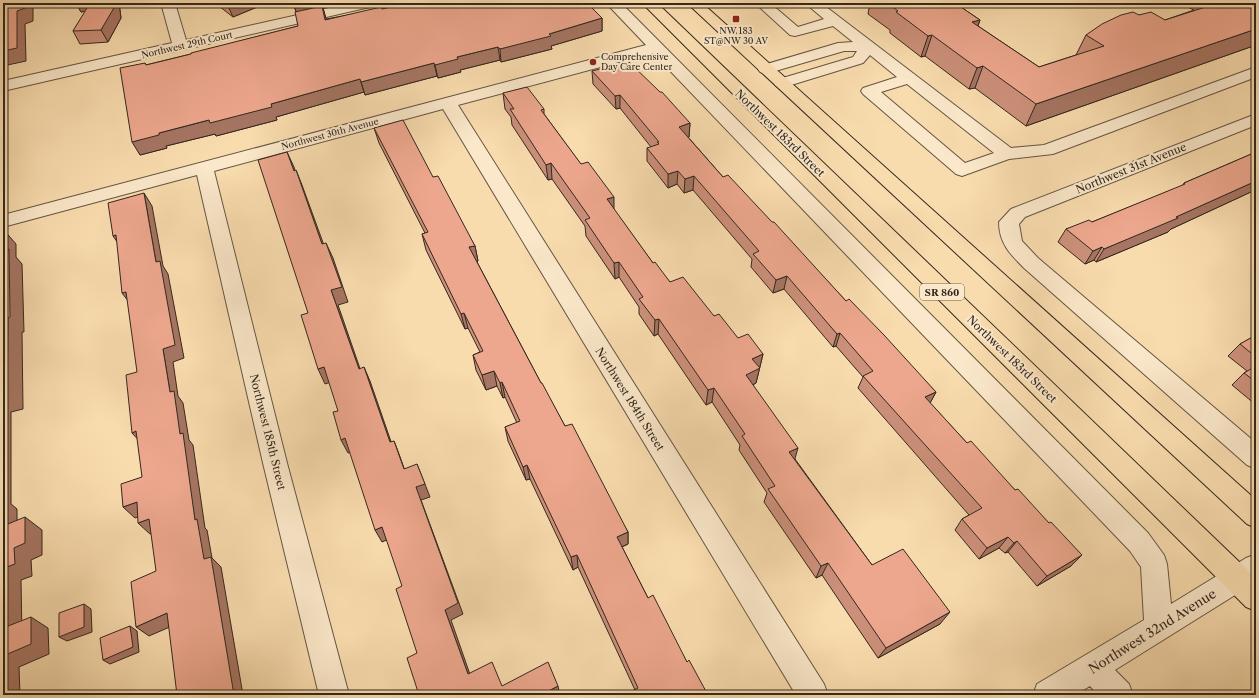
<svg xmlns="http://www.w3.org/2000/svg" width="1259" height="698" font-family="'Libre Caslon Text',serif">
  <rect width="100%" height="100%" fill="#f9dcae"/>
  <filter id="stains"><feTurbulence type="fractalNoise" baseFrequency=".005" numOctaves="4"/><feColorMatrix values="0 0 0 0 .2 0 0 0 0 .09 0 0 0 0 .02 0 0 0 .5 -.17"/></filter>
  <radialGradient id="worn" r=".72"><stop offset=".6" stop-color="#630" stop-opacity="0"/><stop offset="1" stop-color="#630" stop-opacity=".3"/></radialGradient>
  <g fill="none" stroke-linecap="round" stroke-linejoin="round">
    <defs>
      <path id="minor" d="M 161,3 L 175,3 L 186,40 L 351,3 L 377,3 L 375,6 L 370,7 L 3,91 L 3,81 L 172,43 Z
        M 606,3 L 621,3 L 1148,533 L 1164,555 L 1167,564 L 1171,604 L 1246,558 L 1256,554 L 1256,582 L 1115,670 L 1129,684 L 1133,695 L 1098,695 L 1090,686 L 1075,695 L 1033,695 L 1037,684 L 1144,620 L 1141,567 L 1130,551 L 653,53 L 458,105 L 824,684 L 828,695 L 796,695 L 443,109 L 214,171 L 287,463 L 349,695 L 319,695 L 263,463 L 197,175 L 3,227 L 3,215 L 646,45 Z
        M 755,3 L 770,3 L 798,27 L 824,19 L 805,3 L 821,3 L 1011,148 L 1044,145 L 1256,67 L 1256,77 L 1053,154 L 1009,159 L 962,176 L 956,174 L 863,94 L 861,91 L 863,88 L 897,77 L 870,55 L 863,63 L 788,86 L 782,88 L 776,86 L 774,83 L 776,80 L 853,57 L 857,51 L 844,51 L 772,72 L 766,74 L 760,72 L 758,69 L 760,66 L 838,43 L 853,42 L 833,26 L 795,36 L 790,35 ZM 907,84 L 994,153 L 965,163 L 881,92 Z
        M 1256,114 L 1256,125 L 1025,217 L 1019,224 L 1022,241 L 1038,258 L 1256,443 L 1256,469 L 1247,465 L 1024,268 C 1010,254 999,243 999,222 L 1011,209 Z"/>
      <path id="major" d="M 642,3 L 657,3 L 1256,578 L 1256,611 L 1246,607 Z
        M 687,3 L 702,3 L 1256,500 L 1256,528 L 1247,524 Z"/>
    </defs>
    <use href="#minor" stroke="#645543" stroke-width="2"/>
    <use href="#major" stroke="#33281f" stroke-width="2"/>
    <use href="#minor" fill="#fbe8ca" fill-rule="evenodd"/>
    <use href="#major" fill="#f9dcae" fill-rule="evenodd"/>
  </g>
  <path fill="#cc907a" stroke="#33281f" d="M 76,3 L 119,3 L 121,18 L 108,42 L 80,44 L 73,31 L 86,11 L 81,12 Z
    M 215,3 L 261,3 L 262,5 L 233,17 Z
    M 293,3 L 322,3 L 323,8 L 326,19 L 382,9 L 602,18 L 602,31 L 551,46 L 552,49 L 501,62 L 500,60 L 460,70 L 461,72 L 438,78 L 437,76 L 365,95 L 364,92 L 276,117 L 277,120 L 216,136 L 215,134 L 166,146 L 167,148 L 140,155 L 145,63 L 146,65 L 191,54 L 298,26 L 296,12 Z
    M 870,3 L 955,3 L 980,20 L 978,26 L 1039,67 L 1076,55 L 1086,35 L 1139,15 L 1165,20 L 1194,10 L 1179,3 L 1256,3 L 1256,45 L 1026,126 L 975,88 L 969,89 L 925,56 L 921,57 L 890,33 L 890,30 L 868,14 Z
    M 592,71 L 690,123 L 689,137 L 688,137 L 723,177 L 772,222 L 846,301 L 936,392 L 930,403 L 967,443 L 1082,555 L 1071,566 L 1037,586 L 1008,552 L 1005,553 L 999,548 L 979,559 L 955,530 L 962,519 L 969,515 L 858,388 L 863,377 L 836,346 L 833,347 L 784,289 L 773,293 L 751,267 L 752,259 L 693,190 L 684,193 L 677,184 L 668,188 L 647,161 L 647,148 L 651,147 L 620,108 L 616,109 L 593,84 Z
    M 503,93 L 544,109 L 544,114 L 653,263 L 670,282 L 714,316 L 738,338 L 763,354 L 756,383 L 753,385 L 795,459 L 872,565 L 940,624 L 878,658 L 822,575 L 816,578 L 764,502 L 767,493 L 739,450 L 740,445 L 712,402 L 706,405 L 658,334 L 654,336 L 639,314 L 639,307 L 619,277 L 615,279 L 586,236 L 585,226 L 552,179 L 548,180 L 512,125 L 511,117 L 505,109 Z
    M 374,128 L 433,177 L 475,246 L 478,261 L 477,262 L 541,383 L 565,426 L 628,532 L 628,544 L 622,547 L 648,598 L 687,662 L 635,690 L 578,567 L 573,570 L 530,479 L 526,480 L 508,441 L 505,427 L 517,423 L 505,397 L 503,398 L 497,386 L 486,390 L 476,370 L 473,355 L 480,352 L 468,328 L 465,329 L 426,250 L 422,234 L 425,233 L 379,143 Z
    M 1256,152 L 1256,193 L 1253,191 L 1171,229 L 1168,232 L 1096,262 L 1094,260 L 1085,264 L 1058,242 L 1066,229 L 1092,222 L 1182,186 L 1184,183 Z
    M 1256,335 L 1256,405 L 1232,385 L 1244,373 L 1247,371 L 1228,356 L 1240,344 Z"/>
  <path fill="#a67563" stroke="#33281f" d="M 26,3 L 33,3 L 33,21 L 25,24 L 26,61 L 3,66 L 3,51 L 17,11 Z
    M 76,3 L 99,3 L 102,8 L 81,12 Z
    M 115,3 L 119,3 L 121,18 L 108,42 L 101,30 Z
    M 235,3 L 261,3 L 262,5 L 233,17 L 228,6 Z
    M 293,3 L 322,3 L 323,8 L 330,32 L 297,14 Z
    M 602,18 L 602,31 L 551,46 L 552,49 L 501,62 L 500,49 Z
    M 980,20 L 972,41 L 972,22 Z
    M 1256,29 L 1256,45 L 1026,126 L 1036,104 Z
    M 932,35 L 925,56 L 921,57 L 928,36 Z
    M 498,47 L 500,60 L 460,70 L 461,72 L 438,78 L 435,65 L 457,57 Z
    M 434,63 L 437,76 L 365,95 L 361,82 Z
    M 983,66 L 975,88 L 969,89 L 977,68 Z
    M 360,79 L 364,92 L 276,117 L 277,120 L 216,136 L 215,134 L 166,146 L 167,148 L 140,155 L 132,142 L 159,133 L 271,104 Z
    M 620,95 L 620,108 L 616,109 L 615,96 Z
    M 690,123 L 689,137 L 678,140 L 679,127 Z
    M 287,152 L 294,167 L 300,186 L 294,171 Z
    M 551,163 L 552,179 L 548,180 L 546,165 Z
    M 296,170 L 302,185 L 329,259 L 322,244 Z
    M 678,171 L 677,184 L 668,188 L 668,174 Z
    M 694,176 L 693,190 L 684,193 L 685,179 Z
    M 1256,181 L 1256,187 L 1253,191 L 1171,229 L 1168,232 L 1096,262 L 1104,249 Z
    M 144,193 L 152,206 L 163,266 L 168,274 L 184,358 L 173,362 L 178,396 L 183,403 L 189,440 L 193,445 L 205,528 L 207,530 L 212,558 L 221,567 L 243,695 L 234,695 L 195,520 L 180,434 L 170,392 L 163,349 L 156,262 Z
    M 614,197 L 614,213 L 607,199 Z
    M 3,229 L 16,244 L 16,257 L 22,264 L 24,332 L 22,332 L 23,409 L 11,412 L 11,504 L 17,509 L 17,539 L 3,530 Z
    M 116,235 L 122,249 L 113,236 Z
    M 326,243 L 333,258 L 348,302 L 338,305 L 365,383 L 359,369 L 331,290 Z
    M 475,246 L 478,261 L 473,263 L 469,247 Z
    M 1102,247 L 1094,260 L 1085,264 L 1093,251 Z
    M 619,262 L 619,277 L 615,279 L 614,263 Z
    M 787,276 L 784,289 L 773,293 L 776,280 Z
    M 126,292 L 132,306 L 122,293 Z
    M 464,313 L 468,328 L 465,329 L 461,314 Z
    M 659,319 L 658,334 L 654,336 L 655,320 Z
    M 840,333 L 836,346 L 833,347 L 837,334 Z
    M 763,354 L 756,383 L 743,390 L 746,375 L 752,359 Z
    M 324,367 L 331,382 L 325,384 L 318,369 Z
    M 364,367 L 370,381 L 396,456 L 390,442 Z
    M 494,371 L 497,386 L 486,390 L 482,375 Z
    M 502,382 L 505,397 L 503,398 L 500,383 Z
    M 714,388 L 712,402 L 706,405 L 708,390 Z
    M 936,392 L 929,405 L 925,397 Z
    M 136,431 L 143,445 L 132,433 Z
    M 345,438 L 352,452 L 348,453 L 341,440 Z
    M 394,441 L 399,454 L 409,482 L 404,469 Z
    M 798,448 L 794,462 L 789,452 Z
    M 417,464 L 430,497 L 421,500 L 463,614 L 451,620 L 473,683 L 468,674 L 445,610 L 416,487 Z
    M 527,465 L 530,479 L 526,480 L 523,467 Z
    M 137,502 L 149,513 L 135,518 L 123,507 Z
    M 25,517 L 42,530 L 42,555 L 31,560 L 32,576 L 21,580 L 22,639 L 3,628 L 4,568 Z
    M 149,519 L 160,530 L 150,534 L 138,523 Z
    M 382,527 L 389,539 L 382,542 L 375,530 Z
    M 628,532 L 628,544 L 617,549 L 617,537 Z
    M 1008,537 L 999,548 L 979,559 L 987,548 Z
    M 1017,541 L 1008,552 L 1005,553 L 1014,543 Z
    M 577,555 L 578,567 L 573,570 L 571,557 Z
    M 1082,555 L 1071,566 L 1037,586 L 1047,576 Z
    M 828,563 L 822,575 L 816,578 L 821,566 Z
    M 84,604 L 91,609 L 92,632 L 67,641 L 59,637 Z
    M 950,612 L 940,624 L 878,658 L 886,648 Z
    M 167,613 L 179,623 L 149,636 L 136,627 Z
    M 31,617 L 48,628 L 49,654 L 19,667 L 20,695 L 3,695 L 3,656 Z
    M 130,626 L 137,631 L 139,652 L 110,664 L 103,660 Z
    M 558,686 L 560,695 L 541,695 Z
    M 35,692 L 42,695 L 35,695 Z"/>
  <path fill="#eda78e" stroke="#33281f" d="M 3,3 L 26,3 L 25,8 L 17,11 L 17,48 L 3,51 Z
    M 90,3 L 115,3 L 115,6 L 101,30 L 73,31 Z
    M 225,3 L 235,3 L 228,6 Z
    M 408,3 L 587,3 L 602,18 L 549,34 L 551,36 L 500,49 L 498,47 L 457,57 L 458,59 L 435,65 L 434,63 L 361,82 L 360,79 L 271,104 L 272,107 L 210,123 L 209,120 L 159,133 L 159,135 L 132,142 L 120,68 L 145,63 L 146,65 L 191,54 L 191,53 L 298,26 L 295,12 L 322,6 L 325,20 L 381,7 L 382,9 Z
    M 887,3 L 955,3 L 980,20 L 972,22 L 1039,67 L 1104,46 L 1086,35 L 1102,24 L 1121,15 L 1133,12 L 1139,15 L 1151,12 L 1165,20 L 1218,3 L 1256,3 L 1256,29 L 1036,104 L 983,66 L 977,68 L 932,35 L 928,36 L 896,12 L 898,11 Z
    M 629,62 L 660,92 L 662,92 L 690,123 L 679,127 L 723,177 L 728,175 L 772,222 L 774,222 L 846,301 L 849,299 L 884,335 L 936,392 L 925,397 L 967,443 L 971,441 L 1015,490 L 1018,489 L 1049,523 L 1051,522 L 1082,555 L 1047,576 L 1017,541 L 1014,543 L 1008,537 L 987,548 L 962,519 L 982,508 L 863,376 L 873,371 L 840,333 L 837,334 L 787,276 L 776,280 L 753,254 L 759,251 L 694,176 L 685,179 L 678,171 L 668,174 L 647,148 L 659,144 L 657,142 L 659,142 L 620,95 L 615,96 L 592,71 Z
    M 527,87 L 544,109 L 541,110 L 581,164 L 588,162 L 614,197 L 607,199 L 653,263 L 655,262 L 670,282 L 683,277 L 714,316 L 719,314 L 738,338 L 748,334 L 763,354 L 752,359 L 760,368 L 746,375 L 798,448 L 789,452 L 872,565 L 903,549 L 950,612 L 886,648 L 828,563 L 821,566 L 768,489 L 775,486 L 742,436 L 745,434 L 714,388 L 708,390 L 659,319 L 655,320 L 639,299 L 643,297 L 619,262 L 614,263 L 585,220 L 590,218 L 551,163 L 546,165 L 510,109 L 514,109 L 503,93 Z
    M 403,120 L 433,177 L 438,176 L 475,246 L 469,247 L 541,383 L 542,383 L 565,426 L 572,424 L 628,532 L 617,537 L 648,598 L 653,595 L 687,662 L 689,660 L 708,695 L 624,695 L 638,688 L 577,555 L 571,557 L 527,465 L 523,467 L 505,427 L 520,421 L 502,382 L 500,383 L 494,371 L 482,375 L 473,355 L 483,351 L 464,313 L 461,314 L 422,234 L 428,232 L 374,128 Z
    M 287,152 L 294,171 L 296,170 L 322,244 L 326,243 L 342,287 L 331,290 L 359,369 L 364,367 L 390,442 L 394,441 L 404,469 L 417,464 L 425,484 L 416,487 L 458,603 L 445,610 L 468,674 L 492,662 L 502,686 L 548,662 L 558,686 L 541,695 L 419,695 L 407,658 L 417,653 L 396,589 L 402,586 L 382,527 L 375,530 L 345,438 L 341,440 L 333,412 L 338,411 L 324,367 L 318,369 L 301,315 L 308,313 L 258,160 Z
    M 1256,152 L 1256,181 L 1176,217 L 1178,218 L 1104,249 L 1102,247 L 1093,251 L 1066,229 L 1089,220 L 1092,222 L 1185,184 L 1184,183 Z
    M 144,193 L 156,262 L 160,261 L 175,345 L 163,349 L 170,392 L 174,391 L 180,434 L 183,433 L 195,520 L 197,519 L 204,559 L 211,557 L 234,695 L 177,695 L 167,613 L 136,627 L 131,582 L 156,571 L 149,519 L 138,523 L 137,502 L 123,507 L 121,484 L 142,477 L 136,431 L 132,433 L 126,375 L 137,372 L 126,292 L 122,293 L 116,235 L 113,236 L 108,203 Z
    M 9,249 L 10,317 L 8,318 L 7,394 L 3,396 L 3,251 Z
    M 1256,335 L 1256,357 L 1240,344 Z
    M 1256,366 L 1256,382 L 1244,373 Z
    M 25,517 L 25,543 L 14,548 L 15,564 L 4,568 L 3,628 L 31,617 L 31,644 L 3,656 L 3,526 Z
    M 84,604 L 84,627 L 59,637 L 59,613 Z
    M 130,626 L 133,647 L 103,660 L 100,638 Z
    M 35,692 L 35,695 L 27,695 Z"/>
  <g fill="#8f2418" stroke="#fbe8ca" stroke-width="1.5">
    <rect x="732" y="15" width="8" height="8" rx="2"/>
    <circle cx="593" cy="62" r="4"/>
  </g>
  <g text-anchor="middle" stroke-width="4" stroke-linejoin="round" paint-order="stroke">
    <g font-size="9" fill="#33281f" stroke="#fbe8ca">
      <text x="736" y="34">NW 183<tspan x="736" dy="10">ST@NW 30 AV</tspan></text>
      <text x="601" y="60" text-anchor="start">Comprehensive<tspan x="601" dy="10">Day Care Center</tspan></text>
    </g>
    <g font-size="9" fill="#33281f" stroke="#fbe8ca">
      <text transform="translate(187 45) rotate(-13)" y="3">Northwest 29th Court</text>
      <text transform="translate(330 134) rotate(-15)" y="3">Northwest 30th Avenue</text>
    </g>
    <rect fill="#fbe8ca" stroke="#6f6252" stroke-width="1" x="920" y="284" width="44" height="16" rx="3"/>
    <g font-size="10" font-weight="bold" fill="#33281f">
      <text x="942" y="296">SR 860</text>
    </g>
    <g font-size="11" fill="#33281f" stroke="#fbe8ca">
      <text transform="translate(780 133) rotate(44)" y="4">Northwest 183rd Street</text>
      <text transform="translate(1131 168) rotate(-22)" y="4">Northwest 31st Avenue</text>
      <text transform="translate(1012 359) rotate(44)" y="4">Northwest 183rd Street</text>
      <text transform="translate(630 399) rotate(58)" y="4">Northwest 184th Street</text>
      <text transform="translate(268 432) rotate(76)" y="4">Northwest 185th Street</text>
    </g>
    <g font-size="13" fill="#33281f" stroke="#fbe8ca">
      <text transform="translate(1152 631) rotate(-32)" y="5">Northwest 32nd Avenue</text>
    </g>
  </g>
  <rect width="1259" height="698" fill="none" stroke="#f9dcae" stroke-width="16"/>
  <rect x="4" y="4" width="1251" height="690" fill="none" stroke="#33281f" stroke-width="2"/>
  <rect x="8" y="8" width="1243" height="682" fill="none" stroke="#33281f"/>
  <rect width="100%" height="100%" filter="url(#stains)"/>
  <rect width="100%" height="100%" fill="url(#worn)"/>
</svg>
